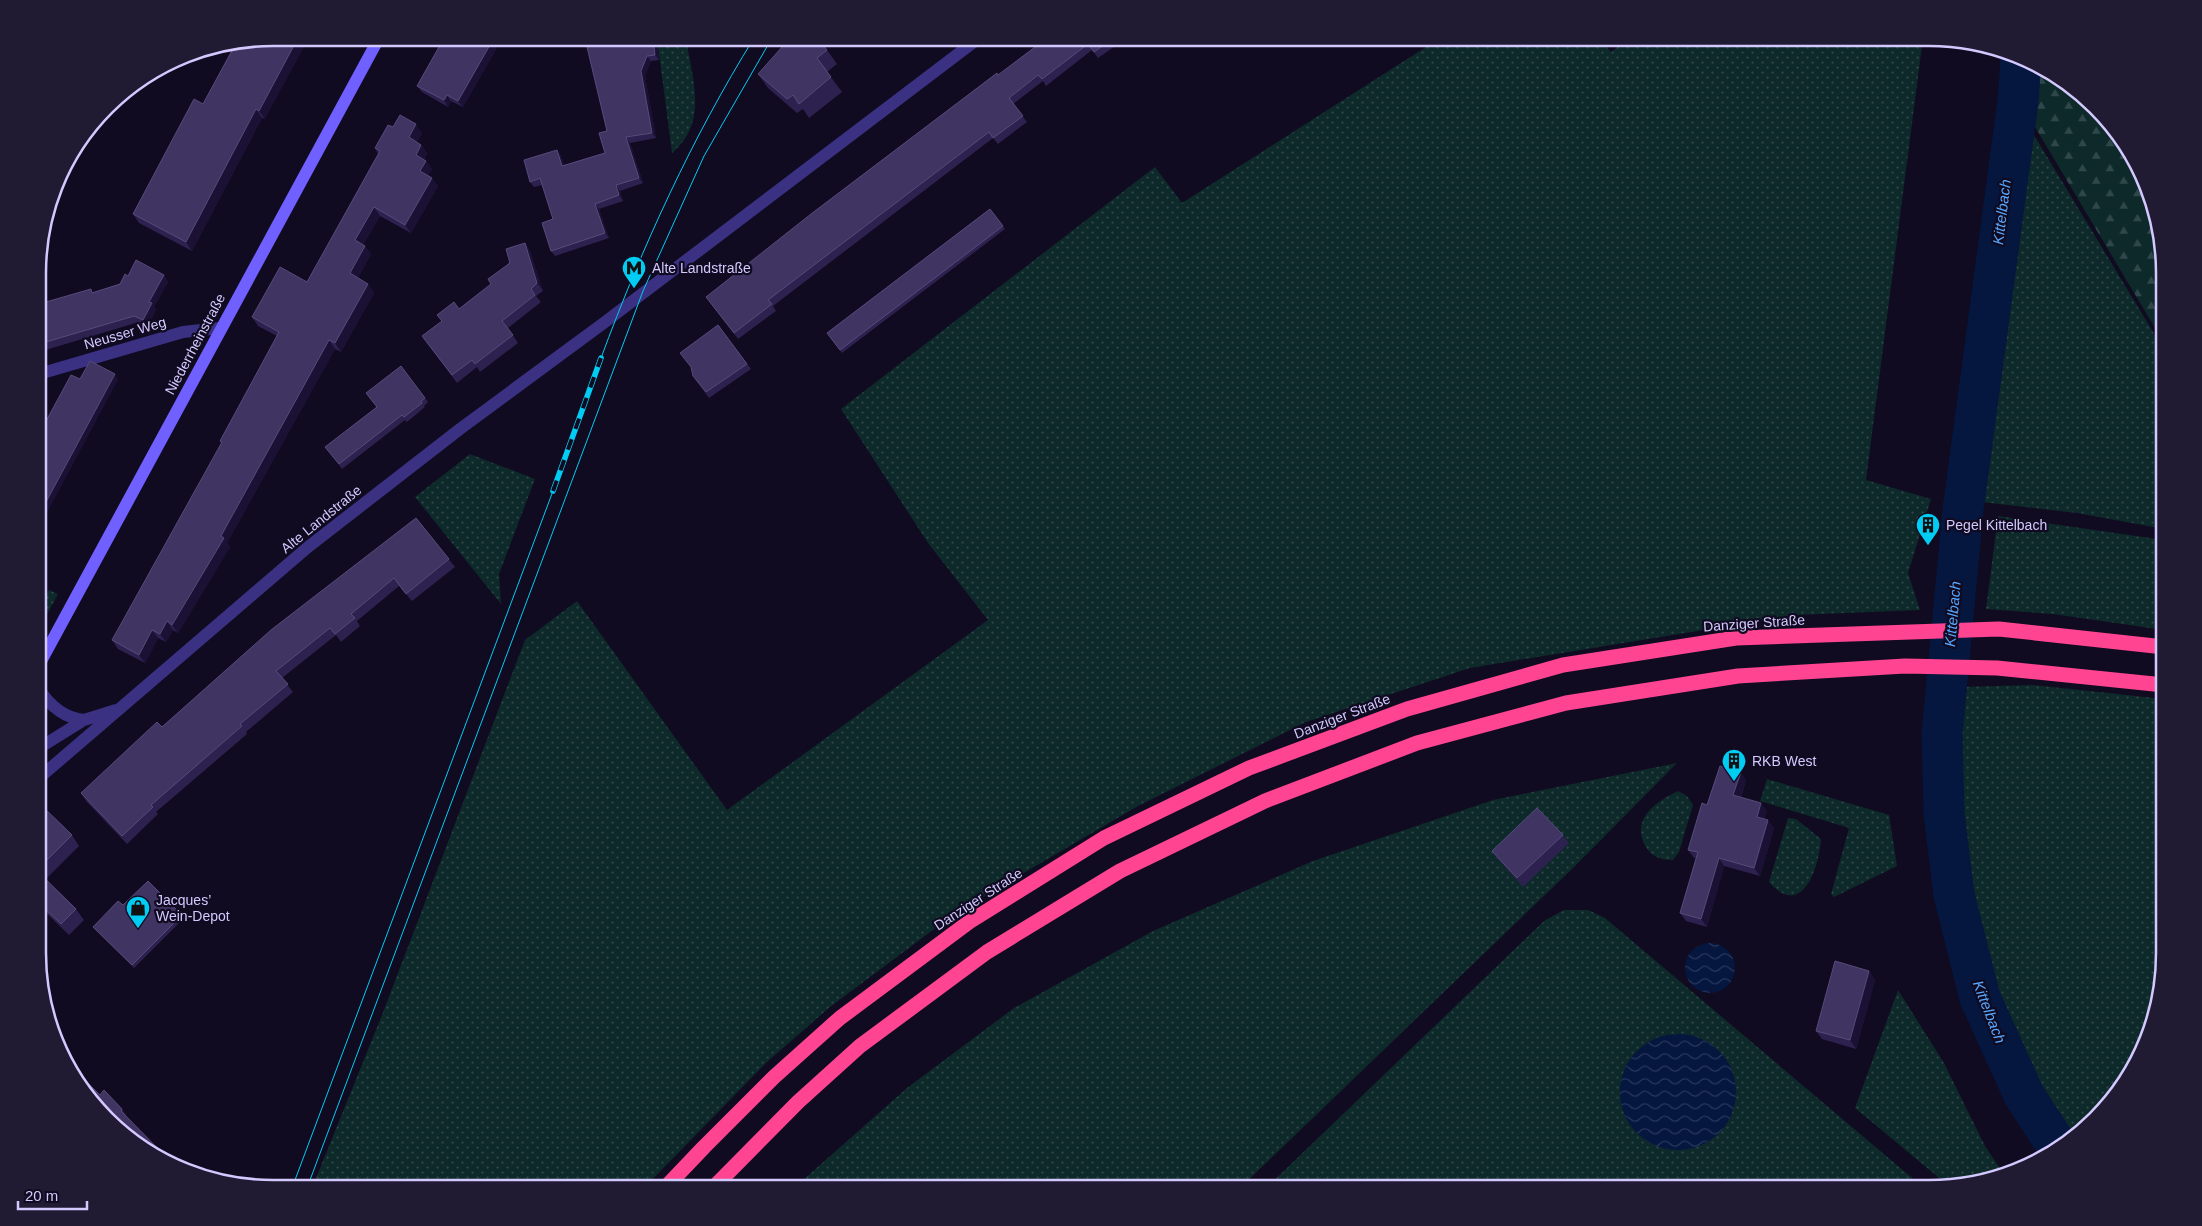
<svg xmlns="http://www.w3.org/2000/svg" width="2202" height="1226" font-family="Arial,sans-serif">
  <defs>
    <pattern id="grass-dots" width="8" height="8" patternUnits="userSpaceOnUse" patternTransform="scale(1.25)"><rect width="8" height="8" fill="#0d292a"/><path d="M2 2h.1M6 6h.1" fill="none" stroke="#2f474a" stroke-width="1.8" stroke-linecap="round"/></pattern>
    <pattern id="forest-firs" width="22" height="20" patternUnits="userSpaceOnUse" patternTransform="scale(1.25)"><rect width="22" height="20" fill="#0d292a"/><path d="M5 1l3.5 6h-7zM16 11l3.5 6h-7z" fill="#2f474a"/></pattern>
    <pattern id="water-waves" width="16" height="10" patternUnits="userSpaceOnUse" patternTransform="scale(1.25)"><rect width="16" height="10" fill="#05163f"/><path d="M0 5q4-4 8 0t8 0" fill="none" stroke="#29375c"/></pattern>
  </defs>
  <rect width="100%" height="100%" fill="#100b20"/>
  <path fill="url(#grass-dots)" d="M 657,38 L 686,38 C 692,79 709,122 672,153 Z
    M 1440,38 L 1599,38 L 1611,52 L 1629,38 L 1923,38 L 1866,480 L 1931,499 L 1908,573 L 1920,610 L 1795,615 L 1470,668 L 1306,722 L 1138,806 L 957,912 L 830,1007 L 767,1062 L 644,1188 L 312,1188 L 382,1015 L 525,640 L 577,601 L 727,810 L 988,620 L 928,543 L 841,409 L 1155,167 L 1182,203 Z
    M 2020,112 L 2164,350 L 2164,529 L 2077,513 L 1973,501 Z
    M 470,454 L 535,479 L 499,574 L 501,604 L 415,497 Z
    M 1998,516 L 2164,540 L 2164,630 L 2053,614 L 1986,609 Z
    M 49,590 L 58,594 L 39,629 L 39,607 Z
    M 2033,685 L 2164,699 L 2164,968 L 2133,1071 L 2064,1144 C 2034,1098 2006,1049 1986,997 C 1979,981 1977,963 1973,946 C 1953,860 1946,774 1956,687 Z
    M 1677,763 L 1573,868 L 1240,1188 L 794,1188 L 907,1088 L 1014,1008 L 1153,931 L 1313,861 L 1493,800 Z
    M 1767,779 L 1889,815 L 1897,866 L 1834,897 L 1831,894 L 1849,828 L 1760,801 Z
    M 1678,791 L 1687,796 L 1693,805 L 1679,852 L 1673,860 C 1661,860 1652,857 1646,847 C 1630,820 1655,802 1678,791 Z
    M 1788,818 L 1796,819 L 1821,839 C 1819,868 1802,920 1769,882 Z
    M 1564,910 L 1588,910 L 1605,918 L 1924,1188 L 1266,1188 L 1544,921 Z
    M 1898,990 L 1944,1063 L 1985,1146 L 2005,1176 L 1950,1187 L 1855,1108 Z"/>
  <path fill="url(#forest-firs)" d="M 2028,61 L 2047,69 L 2125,142 L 2136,166 L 2144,191 L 2152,198 L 2164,257 L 2164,343 L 2023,107 Z"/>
  <path fill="url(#water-waves)" d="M1685 968a25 25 0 1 1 50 0a25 25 0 1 1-50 0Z
    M1620 1092a58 58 0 1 1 116 0a58 58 0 1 1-116 0Z"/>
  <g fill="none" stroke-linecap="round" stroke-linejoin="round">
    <path stroke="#05163f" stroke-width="41" d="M 2021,58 L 2018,101 L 1963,510 L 1942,734 L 1944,814 L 1954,895 L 1980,998 L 2024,1095 L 2059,1149"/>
    <path stroke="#3a3183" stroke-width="12" d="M 39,374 L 183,332 L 220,328
      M 39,689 C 50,706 64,718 84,720
      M 39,748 L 84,720 L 116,710
      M 39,778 L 308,547 L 460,429 L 605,322 L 979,38"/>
    <path stroke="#6f60ff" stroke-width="12" d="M 39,665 L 379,38"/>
    <path stroke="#ff4491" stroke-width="15" d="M 665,1188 L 704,1147 L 774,1077 L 840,1018 L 969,922 L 1104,838 L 1249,768 L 1407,709 L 1563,665 L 1736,638 L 1999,629 L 2164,647
      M 713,1188 L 798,1102 L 860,1046 L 987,952 L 1120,871 L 1265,801 L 1417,743 L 1566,703 L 1738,676 L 1905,666 L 1997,668 L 2164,685"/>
    <path stroke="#00ccf4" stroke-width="1" d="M 601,358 C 642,247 692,138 754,38
      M 292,1188 L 553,491
      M 307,1188 L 643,291 L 704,156 L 772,38"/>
    <defs>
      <path id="rail" d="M 553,491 L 601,358"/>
    </defs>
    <use href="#rail" stroke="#00ccf4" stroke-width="5.5"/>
    <use href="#rail" stroke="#100b20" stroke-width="4" stroke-dasharray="11" stroke-linecap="butt"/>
  </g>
  <path fill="#2d224f" d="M 444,38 L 508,38 L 506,41 L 502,39 L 463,107 L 451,101 L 448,107 L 422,92 L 417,86 Z
    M 627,38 L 657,40 L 659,60 L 651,61 L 645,76 L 656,138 L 630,143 L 643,183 L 620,191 L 623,201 L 599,209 L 609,238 L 555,256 L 551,251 L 553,219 L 542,185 L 534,187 L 530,182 L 561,155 L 564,166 L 605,153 L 607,131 Z
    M 905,38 L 910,38 L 907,40 Z
    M 1047,38 L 1127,38 L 1098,58 L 1092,50 L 1046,86 L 1043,81 L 1013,104 L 1027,122 L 998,144 L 993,138 L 773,306 L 776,311 L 738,339 L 711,303 L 998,75 Z
    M 235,45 L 265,119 L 262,118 L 192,251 L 139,223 L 133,214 L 203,104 Z
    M 827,50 L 837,64 L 827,72 L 842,92 L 809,118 L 803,109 L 797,113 L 768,88 L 758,74 Z
    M 393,127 L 422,133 L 417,142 L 421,145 L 427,153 L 424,160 L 426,161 L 432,169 L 428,176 L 438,186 L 411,233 L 380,216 L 363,245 L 365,246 L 371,254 L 358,278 L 368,284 L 374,293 L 341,352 L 335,349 L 227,543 L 230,547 L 178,633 L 173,630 L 166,642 L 158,638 L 145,663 L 118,649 L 112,640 L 222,444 L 220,441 L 277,336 L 258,326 L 252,317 L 307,282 L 378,154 L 375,148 Z
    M 990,209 L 1005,229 L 842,353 L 827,333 Z
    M 525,243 L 530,251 L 543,291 L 536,296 L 541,302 L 508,328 L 518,343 L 480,372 L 477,367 L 457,383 L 422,336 L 442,321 L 437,315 L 459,309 L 491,284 Z
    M 164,275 L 168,282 L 154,307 L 156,310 L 147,327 L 139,322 L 39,352 L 39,304 L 93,292 L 120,284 L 128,276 Z
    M 718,325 L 751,369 L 709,398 L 693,376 Z
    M 425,398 L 428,402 L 424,406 L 425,407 L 407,422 L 405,420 L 342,469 L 325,447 Z
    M 416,518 L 455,567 L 412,601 L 399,586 L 357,621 L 360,626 L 341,642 L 336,635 L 282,678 L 293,692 L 246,732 L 247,734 L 156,812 L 158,814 L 127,844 L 86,801 L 81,793 Z
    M 1746,780 L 1741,798 L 1767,811 L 1764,819 L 1774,828 L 1760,876 L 1724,866 L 1707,927 L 1686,921 L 1680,913 L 1696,858 L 1694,858 L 1688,850 L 1707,805 Z
    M 39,803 L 72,835 L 79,846 L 46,879 L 76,909 L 84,920 L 69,935 L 39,906 Z
    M 1563,835 L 1569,843 L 1523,887 L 1498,859 L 1492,851 Z
    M 123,905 L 182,915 L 184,918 L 134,968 L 93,927 Z
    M 1869,971 L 1875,980 L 1856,1049 L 1822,1039 L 1816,1031 Z
    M 100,1095 L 122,1109 L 126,1115 L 126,1116 Z"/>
  <path fill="#1a1134" d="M 298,38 L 309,38 L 265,119 L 259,111 Z
    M 494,38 L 501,38 L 502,39 L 463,107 L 458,101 Z
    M 504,38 L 508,38 L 506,41 Z
    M 653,38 L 655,38 L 657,40 L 659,60 L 655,55 Z
    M 647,56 L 651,61 L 645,76 L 656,138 L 652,133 L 641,71 Z
    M 447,95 L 451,101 L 448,107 L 444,100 Z
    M 256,109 L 262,118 L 192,251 L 186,242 Z
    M 416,124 L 422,133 L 415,146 L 409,137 Z
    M 626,137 L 630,143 L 643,183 L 639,178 Z
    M 421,145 L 427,153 L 422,163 L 416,155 Z
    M 557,150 L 561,155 L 566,172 L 562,166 Z
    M 426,161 L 432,169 L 426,180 L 420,171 Z
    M 432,178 L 438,186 L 411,233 L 405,225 Z
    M 616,185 L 620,191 L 623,201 L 619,195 Z
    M 595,204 L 599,209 L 609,238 L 605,233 Z
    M 374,207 L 380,216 L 361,249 L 355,240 Z
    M 525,243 L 530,251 L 543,291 L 537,283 Z
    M 365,246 L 371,254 L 356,282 L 350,273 Z
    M 164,275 L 168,282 L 154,307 L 156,310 L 147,327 L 143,320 L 149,302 Z
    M 368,284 L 374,293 L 341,352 L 335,343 Z
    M 329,340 L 335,349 L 227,543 L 230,547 L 178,633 L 172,625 Z
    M 115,374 L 118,380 L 39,528 L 39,515 Z
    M 167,621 L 173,630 L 166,642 L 160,634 Z
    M 152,630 L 158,638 L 145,663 L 139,655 Z
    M 1741,772 L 1746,780 L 1739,803 L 1733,795 Z
    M 1761,803 L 1767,811 L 1763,825 L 1757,817 Z
    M 1768,820 L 1774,828 L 1760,876 L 1754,868 Z
    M 1719,858 L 1724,866 L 1707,927 L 1701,919 Z
    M 1869,971 L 1875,980 L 1856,1049 L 1850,1040 Z"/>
  <path fill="#3f3462" stroke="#564b7b" d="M 273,38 L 298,38 L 259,111 L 256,109 L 186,242 L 133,214 L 194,99 L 203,104 L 235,45 Z
    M 444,38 L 494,38 L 458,101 L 447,95 L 444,100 L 417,86 Z
    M 627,38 L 653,38 L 655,55 L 647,56 L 641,71 L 652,133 L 626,137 L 639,178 L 616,185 L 619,195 L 595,204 L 605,233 L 551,251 L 542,223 L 553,219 L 540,178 L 530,182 L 524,160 L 557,150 L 562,166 L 605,153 L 599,133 L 607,131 L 587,47 Z
    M 790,38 L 817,38 L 827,50 L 817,58 L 831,77 L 799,104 L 793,95 L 787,99 L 758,74 Z
    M 1047,38 L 1114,38 L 1094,52 L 1088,44 L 1042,79 L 1038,75 L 1009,98 L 1023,116 L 993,138 L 989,132 L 768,300 L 772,304 L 734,333 L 706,297 L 811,214 L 997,73 L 998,75 Z
    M 400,115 L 416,124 L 409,137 L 421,145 L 416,155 L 426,161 L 420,171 L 432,178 L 405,225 L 374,207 L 355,240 L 365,246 L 350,273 L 368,284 L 335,343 L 329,340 L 221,536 L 224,538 L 172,625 L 167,621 L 160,634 L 152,630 L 139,655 L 112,640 L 222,442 L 220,441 L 279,332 L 252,317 L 280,267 L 307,282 L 380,151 L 375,148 L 388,125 L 393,127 Z
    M 990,209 L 1003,226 L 840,350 L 827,333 Z
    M 525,243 L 537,283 L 531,289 L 535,295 L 502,321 L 513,335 L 475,364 L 472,360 L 452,375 L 422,336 L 442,321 L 437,315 L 454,302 L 459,309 L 491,284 L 488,279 L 510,263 L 506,249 Z
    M 136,260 L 164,275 L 149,302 L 152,303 L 143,320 L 134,316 L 39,344 L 39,304 L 91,289 L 92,293 L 120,284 L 125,274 L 128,276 Z
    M 718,325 L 747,364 L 706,392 L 693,376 L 691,367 L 680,353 Z
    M 90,361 L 115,374 L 39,515 L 39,434 L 71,375 L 80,379 Z
    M 401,366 L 425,398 L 421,401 L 422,403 L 404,417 L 402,415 L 339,464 L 325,447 L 377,407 L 366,393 Z
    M 416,518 L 449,559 L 406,594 L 394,578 L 351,614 L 355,618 L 335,634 L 330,628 L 276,671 L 288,684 L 240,724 L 242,726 L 151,805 L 153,807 L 122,836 L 81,793 L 157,722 L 162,727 L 271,630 Z
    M 1720,766 L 1741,772 L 1733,795 L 1761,803 L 1757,817 L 1768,820 L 1754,868 L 1719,858 L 1701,919 L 1680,913 L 1698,852 L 1688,850 L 1702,803 L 1707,805 Z
    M 39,803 L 72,835 L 39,868 Z
    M 1537,808 L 1563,835 L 1517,878 L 1492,851 Z
    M 39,873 L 76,909 L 61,924 L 39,903 Z
    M 148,881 L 182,915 L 132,965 L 93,927 L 118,901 L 123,905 Z
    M 1835,961 L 1869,971 L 1850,1040 L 1816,1031 Z
    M 70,1065 L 100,1095 L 104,1090 L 122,1109 L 121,1111 L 174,1165 L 155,1157 L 77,1084 Z"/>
  <defs>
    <symbol id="metro-pin" viewBox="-11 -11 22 30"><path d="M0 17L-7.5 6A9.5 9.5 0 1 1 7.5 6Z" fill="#00ccf4" stroke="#100b20"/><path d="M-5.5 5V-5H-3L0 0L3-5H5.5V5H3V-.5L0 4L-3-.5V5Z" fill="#111"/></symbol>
    <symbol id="building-pin" viewBox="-11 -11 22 30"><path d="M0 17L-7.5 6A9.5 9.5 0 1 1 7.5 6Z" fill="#00ccf4" stroke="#100b20"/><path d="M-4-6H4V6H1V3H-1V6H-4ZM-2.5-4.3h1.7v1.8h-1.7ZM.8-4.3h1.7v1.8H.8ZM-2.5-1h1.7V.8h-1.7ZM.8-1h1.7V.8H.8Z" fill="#111"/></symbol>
    <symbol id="shop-pin" viewBox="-11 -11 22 30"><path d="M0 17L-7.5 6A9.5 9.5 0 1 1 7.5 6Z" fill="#00ccf4" stroke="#100b20"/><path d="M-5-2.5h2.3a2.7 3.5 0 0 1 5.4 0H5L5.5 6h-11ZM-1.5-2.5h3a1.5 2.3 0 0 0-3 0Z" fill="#111"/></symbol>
  </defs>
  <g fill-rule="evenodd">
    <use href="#metro-pin" x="620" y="254" width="28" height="38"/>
    <use href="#building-pin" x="1914" y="511" width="28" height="38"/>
    <use href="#building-pin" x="1720" y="747" width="28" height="38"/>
    <use href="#shop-pin" x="124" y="894" width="28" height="38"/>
  </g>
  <g text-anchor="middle" stroke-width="4.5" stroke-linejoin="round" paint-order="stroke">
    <g font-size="14" fill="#d3c9ff" stroke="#100b20" text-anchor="start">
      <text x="652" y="273">Alte Landstraße</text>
      <text x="1946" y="530">Pegel Kittelbach</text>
      <text x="1752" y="766">RKB West</text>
      <text x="156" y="905">Jacques’<tspan x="156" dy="16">Wein-Depot</tspan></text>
    </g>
    <g font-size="14" fill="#d3c9ff" stroke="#100b20">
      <text transform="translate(125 333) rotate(-16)" y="5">Neusser Weg</text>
      <text transform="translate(195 344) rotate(-62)" y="5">Niederrheinstraße</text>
      <text transform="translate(321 519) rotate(-39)" y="5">Alte Landstraße</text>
      <text transform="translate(1754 623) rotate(-4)" y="5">Danziger Straße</text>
      <text transform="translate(1342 716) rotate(-21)" y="5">Danziger Straße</text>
      <text transform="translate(978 899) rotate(-33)" y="5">Danziger Straße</text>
    </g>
    <g font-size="15" font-style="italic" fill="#57a6ff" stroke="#100b20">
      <text transform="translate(2002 212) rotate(-83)" y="5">Kittelbach</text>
      <text transform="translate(1953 614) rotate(-85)" y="5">Kittelbach</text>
      <text transform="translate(1989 1012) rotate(69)" y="5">Kittelbach</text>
    </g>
  </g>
  <path d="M0 0H2202V1226H0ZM273 46H1929A227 227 0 0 1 2156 273V953A227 227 0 0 1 1929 1180H273A227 227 0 0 1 46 953V273A227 227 0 0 1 273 46Z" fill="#201a32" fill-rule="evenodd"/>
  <path fill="none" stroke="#d3c9ff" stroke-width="2.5" d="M273 46H1929A227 227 0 0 1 2156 273V953A227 227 0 0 1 1929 1180H273A227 227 0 0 1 46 953V273A227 227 0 0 1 273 46Z"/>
  <path d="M18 1201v8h69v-8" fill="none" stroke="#d3c9ff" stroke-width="2.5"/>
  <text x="25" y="1201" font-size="15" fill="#d3c9ff" stroke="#100b20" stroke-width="4" paint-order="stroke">20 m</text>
</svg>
